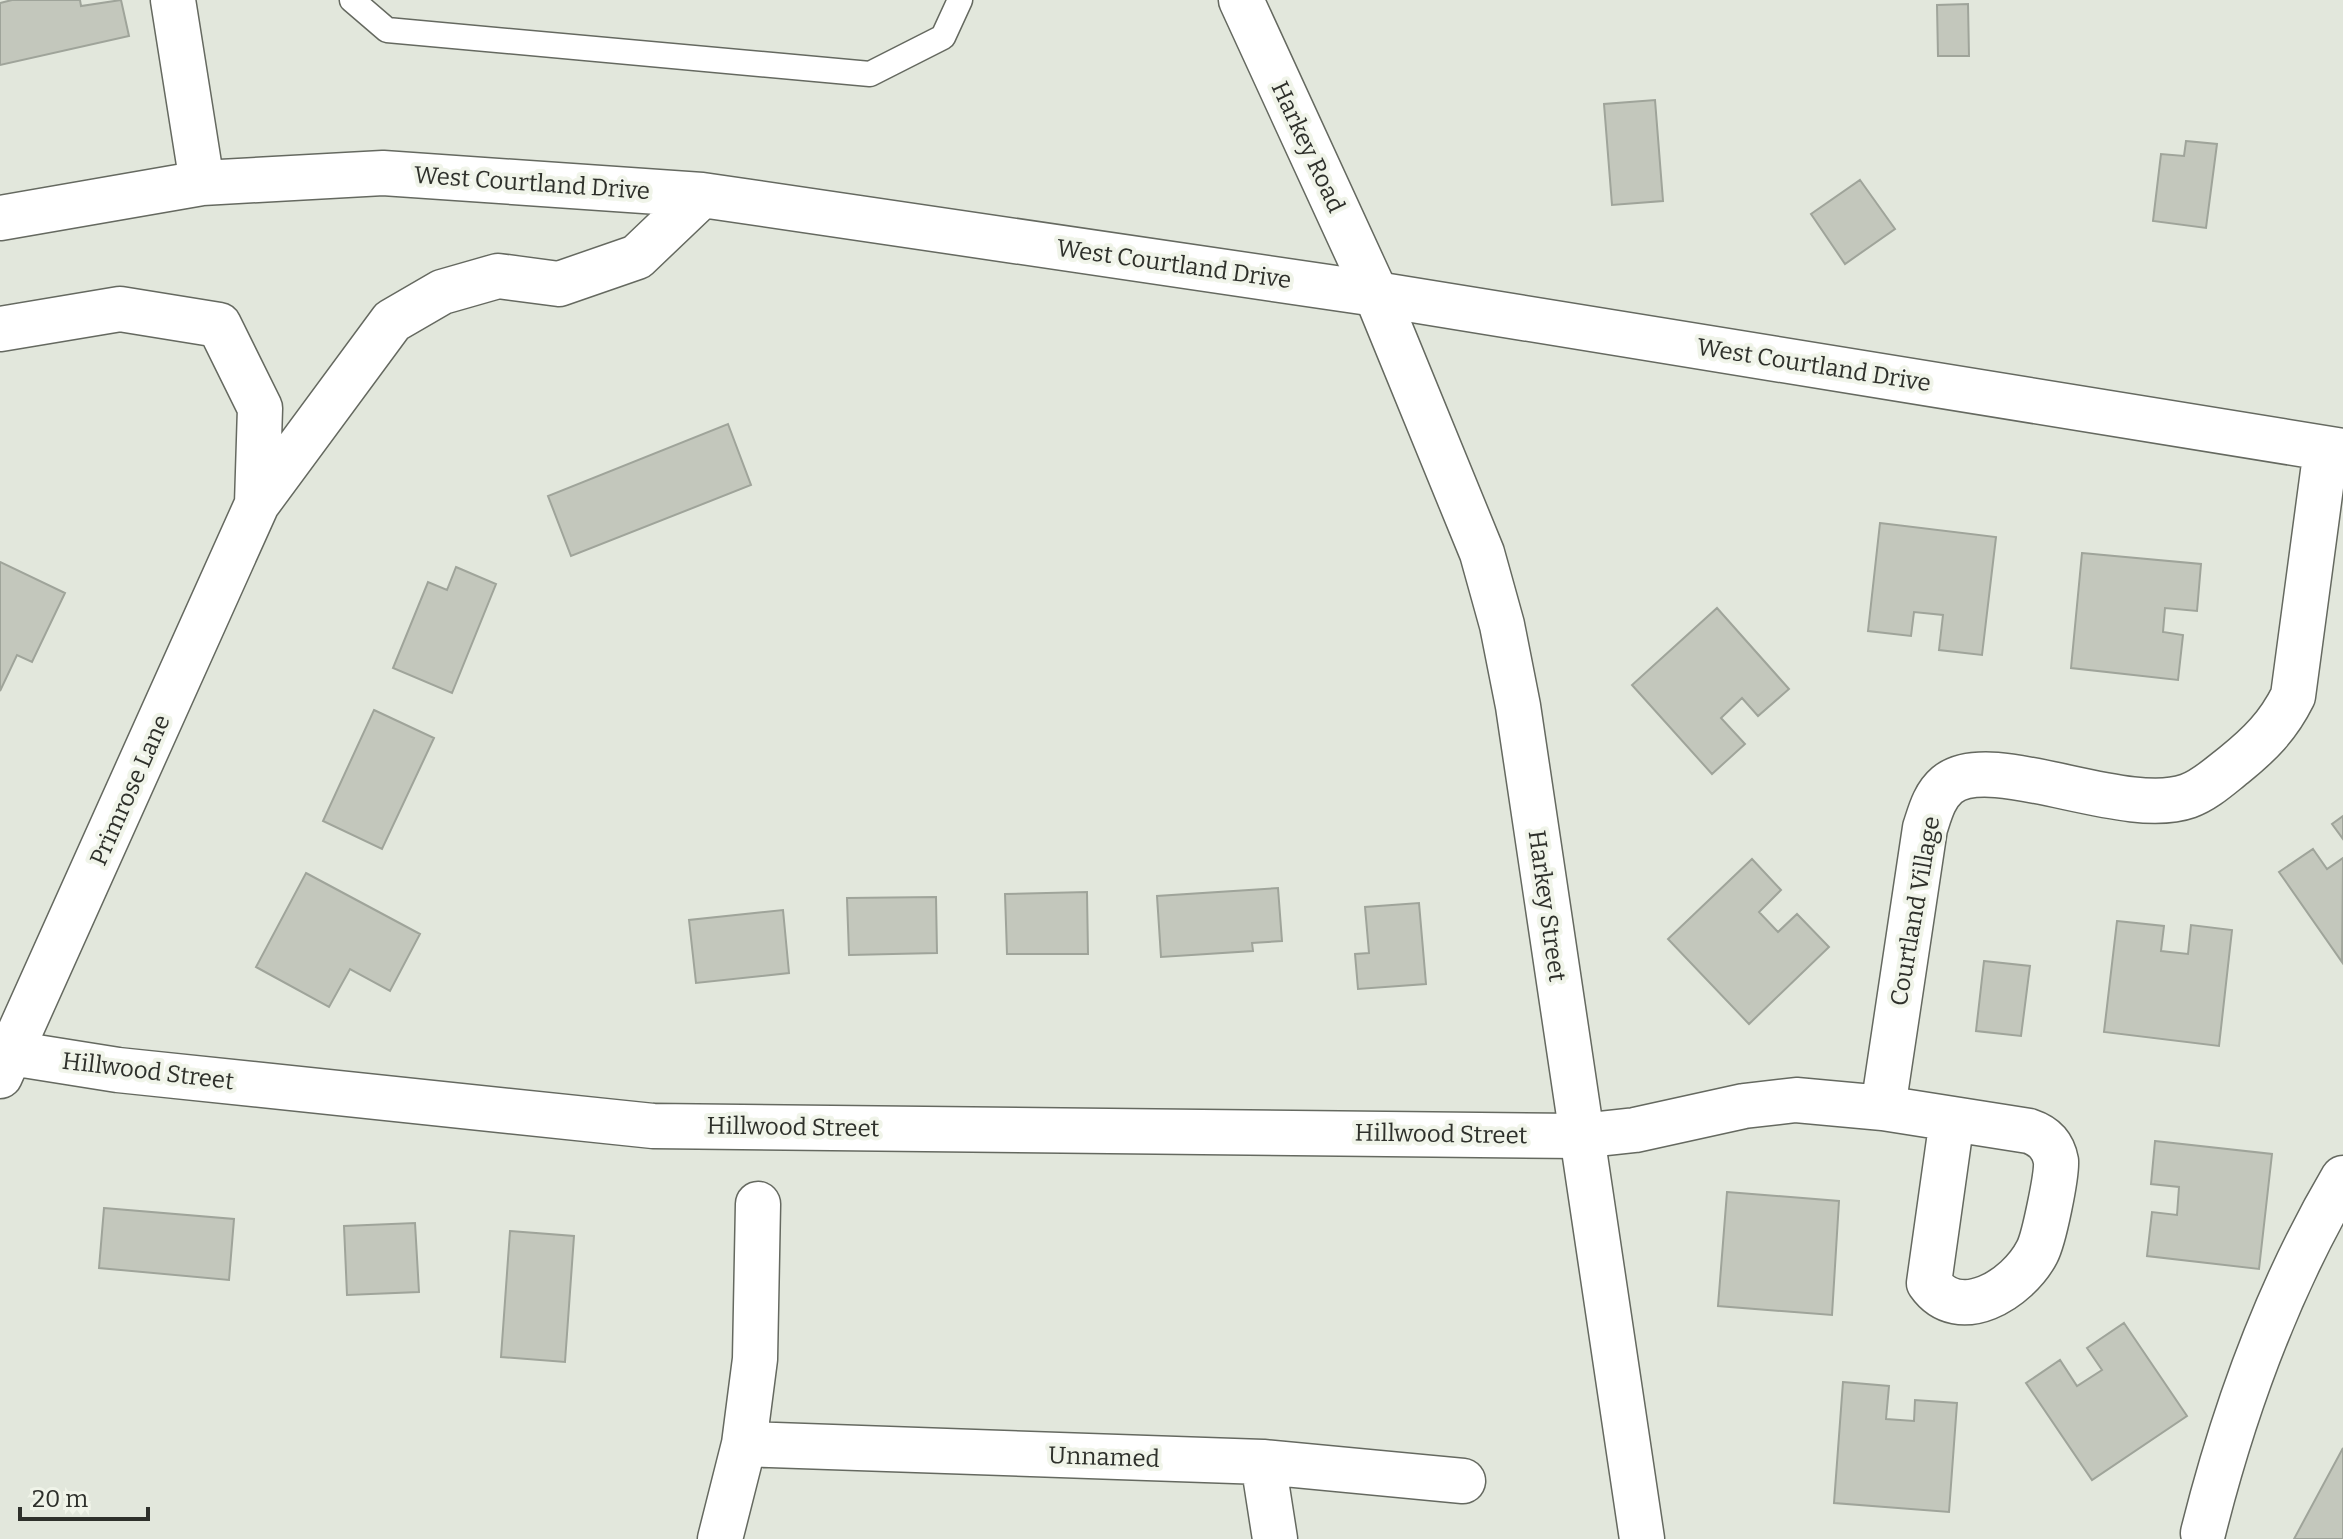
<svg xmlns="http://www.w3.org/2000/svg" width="2343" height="1539" font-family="Bitter,serif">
  <rect width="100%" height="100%" fill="#e2e7dc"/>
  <path fill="#c3c7bc" stroke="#9fa49a" stroke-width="2" d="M 12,0 L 80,0 L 81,6 L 121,0 L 129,36 L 0,65 L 0,3 Z
    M 1968,4 L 1969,56 L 1938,56 L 1937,5 Z
    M 1655,100 L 1663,201 L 1612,205 L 1604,104 Z
    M 2186,141 L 2217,144 L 2206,228 L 2153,221 L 2161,154 L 2184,156 Z
    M 1860,180 L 1895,229 L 1845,264 L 1811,214 Z
    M 728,424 L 751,485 L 571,556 L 548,496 Z
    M 1880,523 L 1996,537 L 1982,655 L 1939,650 L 1943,615 L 1914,612 L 1911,636 L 1868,631 Z
    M 2082,553 L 2201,564 L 2197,611 L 2165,608 L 2163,632 L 2183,635 L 2178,680 L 2071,668 Z
    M 0,562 L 65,593 L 32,662 L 17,655 L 0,691 Z
    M 456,567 L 496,584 L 452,693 L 393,668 L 428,582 L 447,590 Z
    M 1717,608 L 1789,689 L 1758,716 L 1742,698 L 1721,718 L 1745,744 L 1712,774 L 1632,685 Z
    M 374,710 L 434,738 L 382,849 L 323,821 Z
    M 2343,816 L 2343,839 L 2332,824 Z
    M 2313,849 L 2327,869 L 2343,858 L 2342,962 L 2279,872 Z
    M 1752,859 L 1781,890 L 1759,912 L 1778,932 L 1797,914 L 1829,947 L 1749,1024 L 1668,939 Z
    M 306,873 L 420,934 L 390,991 L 350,969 L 329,1007 L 256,967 Z
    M 1278,888 L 1282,941 L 1252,943 L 1253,951 L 1161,957 L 1157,896 Z
    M 1087,892 L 1088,954 L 1007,954 L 1005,894 Z
    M 936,897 L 937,953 L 849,955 L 847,898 Z
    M 1419,903 L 1426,984 L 1358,989 L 1355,954 L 1369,953 L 1365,907 Z
    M 783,910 L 789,973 L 696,983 L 689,920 Z
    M 2117,921 L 2164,926 L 2161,951 L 2188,954 L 2191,925 L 2232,930 L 2219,1046 L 2104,1032 Z
    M 1984,961 L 2030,966 L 2021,1036 L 1976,1031 Z
    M 2155,1141 L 2272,1154 L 2259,1269 L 2147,1256 L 2152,1212 L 2177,1215 L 2179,1187 L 2151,1184 Z
    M 1727,1192 L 1839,1201 L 1832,1315 L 1718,1306 Z
    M 104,1208 L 234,1219 L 229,1280 L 99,1268 Z
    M 415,1223 L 419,1292 L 347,1295 L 344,1226 Z
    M 510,1231 L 574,1236 L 565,1362 L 501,1357 Z
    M 2124,1323 L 2187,1416 L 2092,1480 L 2026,1383 L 2060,1360 L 2077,1386 L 2102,1370 L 2087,1348 Z
    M 1843,1382 L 1889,1386 L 1886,1419 L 1914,1421 L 1915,1400 L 1957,1403 L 1949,1512 L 1834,1503 Z
    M 2343,1448 L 2343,1539 L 2294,1539 Z"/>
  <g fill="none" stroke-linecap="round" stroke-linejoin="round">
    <defs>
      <path id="service" d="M 352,0 L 387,30 L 870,74 L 943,37 L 960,0"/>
      <path id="minor" d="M 173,0 L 202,183
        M 0,218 L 202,183 L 383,173 L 702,195 L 1376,294 L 2343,451
        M 0,329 L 120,309 L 219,325 L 260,408 L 257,504 L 0,1076
        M 257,504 L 392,321 L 442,292 L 498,276 L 559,284 L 637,257 L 702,195
        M 11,1053 L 118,1070 L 653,1126 L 1580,1136 L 1635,1130 L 1744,1106 L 1796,1100 L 1883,1108 L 2029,1131 C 2044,1136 2053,1145 2056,1161 C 2057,1175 2044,1239 2037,1252 C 2018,1289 1959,1326 1929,1283 L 1952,1119
        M 1883,1108 L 1925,828 C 1930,813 1934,796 1947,785 C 1990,749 2123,819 2188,796 C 2205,790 2220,776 2234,765 C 2260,744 2278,726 2293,696 L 2326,449
        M 744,1444 L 1263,1462 L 1463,1481
        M 1263,1462 L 1275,1539
        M 2203,1533 C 2234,1409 2278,1288 2343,1178
        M 720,1539 L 744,1444 L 755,1359 L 758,1204"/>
      <path id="tertiary" d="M 1241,0 L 1376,294 L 1482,553 L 1502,625 L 1518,706 L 1642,1539"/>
    </defs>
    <use href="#service" stroke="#656960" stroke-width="27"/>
    <use href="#minor" stroke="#656960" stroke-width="47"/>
    <use href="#tertiary" stroke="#656960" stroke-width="47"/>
    <use href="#service" stroke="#fff" stroke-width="24"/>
    <use href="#minor" stroke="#fff" stroke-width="44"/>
    <use href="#tertiary" stroke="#fff" stroke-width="44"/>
  </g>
  <g text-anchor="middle" stroke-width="8" stroke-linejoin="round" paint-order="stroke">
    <g font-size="24" fill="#2e302b" stroke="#f0f4e9">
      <text transform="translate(1308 147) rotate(65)" y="8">Harkey Road</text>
      <text transform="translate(532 183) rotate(4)" y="8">West Courtland Drive</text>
      <text transform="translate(1174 264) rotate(8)" y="8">West Courtland Drive</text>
      <text transform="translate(1814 365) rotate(9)" y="8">West Courtland Drive</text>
      <text transform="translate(130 790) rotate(-66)" y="8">Primrose Lane</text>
      <text transform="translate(1547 906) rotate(82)" y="8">Harkey Street</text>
      <text transform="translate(1915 911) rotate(-80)" y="8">Courtland Village</text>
      <text transform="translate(148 1071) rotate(7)" y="8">Hillwood Street</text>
      <text transform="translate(793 1127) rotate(1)" y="8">Hillwood Street</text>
      <text transform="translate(1441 1134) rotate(1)" y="8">Hillwood Street</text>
      <text transform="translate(1104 1457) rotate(2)" y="8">Unnamed</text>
    </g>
  </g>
  <path d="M20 1507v12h128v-12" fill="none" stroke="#2e302b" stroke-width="4"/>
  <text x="32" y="1507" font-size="24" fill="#2e302b" stroke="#f0f4e9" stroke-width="6" paint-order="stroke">20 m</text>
</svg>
